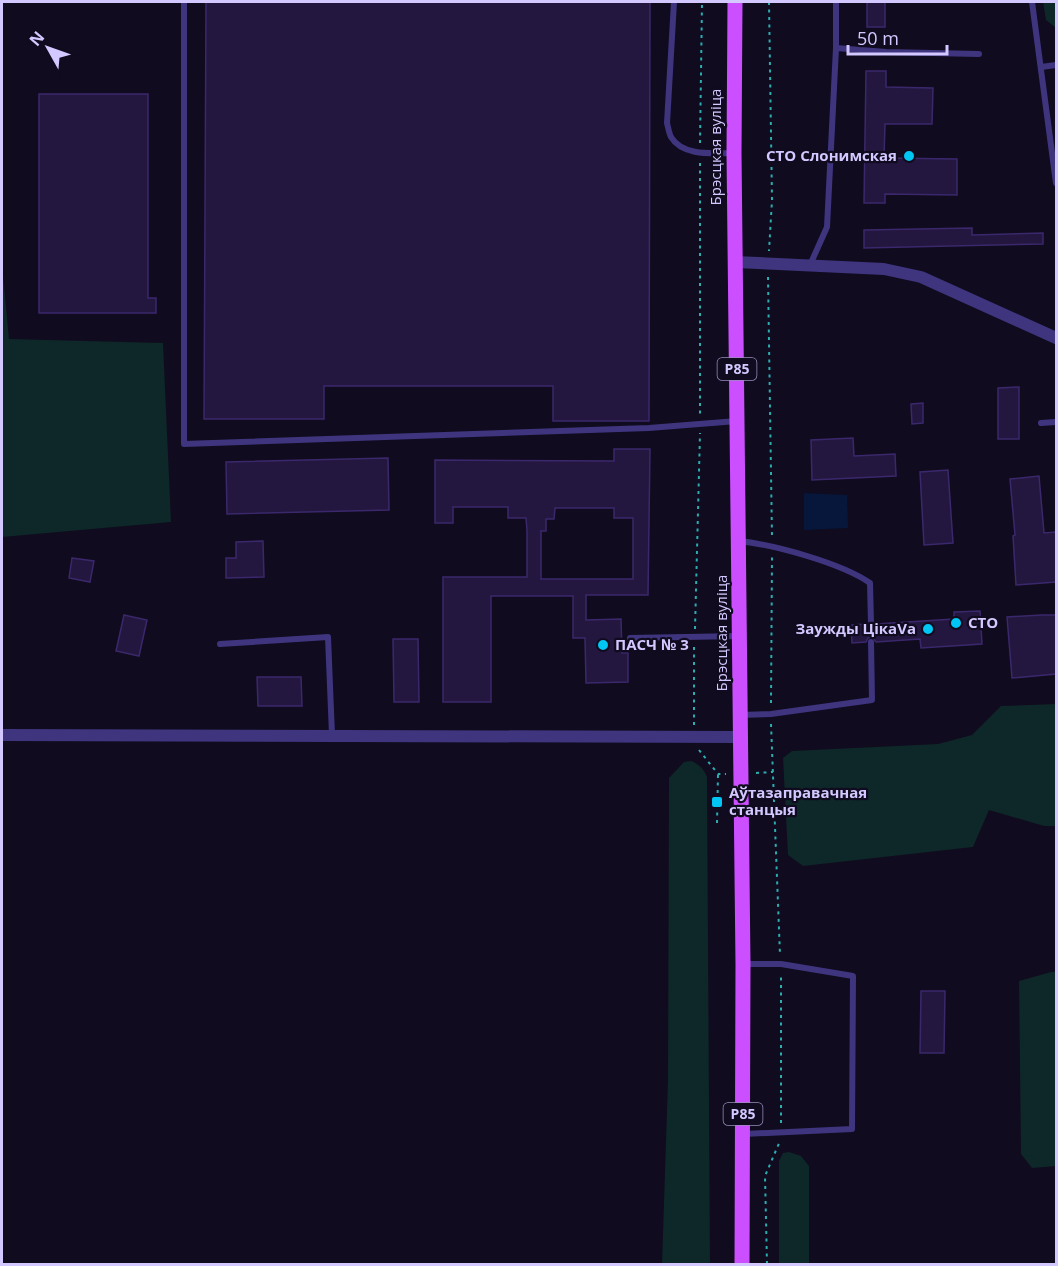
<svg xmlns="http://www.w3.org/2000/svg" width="1058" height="1266" font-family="'Open Sans',sans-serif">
  <rect width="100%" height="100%" fill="#100b1e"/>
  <path fill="#0e2728" d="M 1043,2 L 1056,2 L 1056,28 L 1046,20 Z
    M 2,265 L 9,339 L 163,343 L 171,522 L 2,537 L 2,588 Z
    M 1056,704 L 1056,826 L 1044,826 L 989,810 L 973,847 L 803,866 L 788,855 L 783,758 L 792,751 L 938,744 L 972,735 L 1001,706 Z
    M 691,761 C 699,764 704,769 707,777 L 710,1264 L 662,1264 L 668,1080 L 669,778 L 684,762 Z
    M 1051,972 L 1056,972 L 1056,1166 L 1032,1168 L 1021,1154 L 1019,981 Z
    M 789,1152 L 801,1156 L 809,1166 L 809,1264 L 779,1264 L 779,1161 L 783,1153 Z"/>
  <path fill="#07163b" d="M 804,493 L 847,495 L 848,528 L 804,530 Z"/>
  <path fill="#23173f" stroke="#3b286c" stroke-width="1.5" fill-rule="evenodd" d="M 206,2 L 650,2 L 649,421 L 553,421 L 553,386 L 324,386 L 324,419 L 204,419 Z
    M 867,2 L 885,2 L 885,27 L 867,27 Z
    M 866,71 L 886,71 L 886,87 L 933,88 L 932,124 L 885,124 L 884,158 L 957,159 L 957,195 L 885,194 L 885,203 L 864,203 Z
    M 39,94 L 148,94 L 148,298 L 156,298 L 156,313 L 39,313 Z
    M 972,228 L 972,235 L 1043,233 L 1043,244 L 864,248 L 864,230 Z
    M 1019,387 L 1019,439 L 998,439 L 998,388 Z
    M 923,403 L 923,423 L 912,424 L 911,404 Z
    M 853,438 L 854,456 L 895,454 L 896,476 L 812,480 L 811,440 Z
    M 614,449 L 650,449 L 648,595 L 586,595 L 586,620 L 621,619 L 622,653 L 628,653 L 628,682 L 586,683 L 585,638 L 573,638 L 573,596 L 491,596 L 491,702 L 443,702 L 443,577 L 527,577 L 527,531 L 526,518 L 508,518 L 508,507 L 453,507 L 453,523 L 435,523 L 435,460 L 614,461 ZM 555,508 L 614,508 L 614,518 L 633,518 L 633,579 L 541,579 L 541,531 L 546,531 L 546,519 L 554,519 Z
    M 388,458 L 389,510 L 227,514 L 226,462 Z
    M 948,470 L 953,543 L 924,545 L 920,472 Z
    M 1039,476 L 1044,533 L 1056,532 L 1056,582 L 1016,585 L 1013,536 L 1015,535 L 1010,479 Z
    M 263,541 L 264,577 L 226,578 L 226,558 L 236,558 L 236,542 Z
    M 72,558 L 94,561 L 90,582 L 69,578 Z
    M 980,611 L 982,644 L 921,648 L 920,639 L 876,642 L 872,637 L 868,638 L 866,642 L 852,643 L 851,625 L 866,624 L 868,628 L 872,629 L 876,624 L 954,619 L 954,612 Z
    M 124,615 L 147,620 L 139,656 L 116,651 Z
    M 1041,615 L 1056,615 L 1056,674 L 1012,678 L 1007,617 Z
    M 393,639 L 418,639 L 419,702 L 394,702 Z
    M 257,677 L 301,677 L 302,706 L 258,706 Z
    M 921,991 L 945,991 L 944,1053 L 920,1053 Z"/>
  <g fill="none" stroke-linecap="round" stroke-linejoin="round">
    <path stroke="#29aeb2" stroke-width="2" stroke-dasharray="3 4.5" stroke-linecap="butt" d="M 769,2 L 772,200 L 769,251
      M 700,143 L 702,2
      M 700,163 L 700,416
      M 768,277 L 772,538
      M 695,629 L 700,433
      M 771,703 L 772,556
      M 771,724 L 780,955
      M 694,725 L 694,646
      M 699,750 L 718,774 L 726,774
      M 756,773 L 773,772
      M 717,823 L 718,774
      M 781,1123 L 781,973
      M 767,1264 L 765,1176 L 780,1141"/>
    <path stroke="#3e357e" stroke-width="6" d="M 184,2 L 184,444 L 649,428 L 737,421
      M 674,2 L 667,123 C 668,127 669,133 671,137 C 683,157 714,153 733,153
      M 1032,2 L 1056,183
      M 836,48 L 886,52 L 979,54
      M 1041,67 L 1056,65
      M 810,265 L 827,227 L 836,48 L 836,2
      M 1041,423 L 1056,422
      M 739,541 C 775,545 841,563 870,583 L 871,624
      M 630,638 L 740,636
      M 220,644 L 328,637 L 332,735
      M 740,715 L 771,714 L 872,700 L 871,642
      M 744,1134 L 852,1129 L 853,976 L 781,964 L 744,964"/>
    <path stroke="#3e357e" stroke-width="12" d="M 735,262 L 884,269 L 921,277 L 1056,338
      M 2,735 L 739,737"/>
    <path stroke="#cc4fff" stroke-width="15" d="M 735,2 L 734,153 L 743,964 L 742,1264"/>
  </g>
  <g fill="#00c6f3" stroke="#100b1e" stroke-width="2">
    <circle cx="909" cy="156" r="6"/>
    <circle cx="956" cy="623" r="6"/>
    <circle cx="928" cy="629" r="6"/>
    <circle cx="603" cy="645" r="6"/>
    <rect x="711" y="796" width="12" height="12" rx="3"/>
  </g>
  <g text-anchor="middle" stroke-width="4.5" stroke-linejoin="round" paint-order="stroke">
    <g fill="#100b1e" stroke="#988fbc" stroke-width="1.5">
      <rect x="717.5" y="358" width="39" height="22" rx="4.5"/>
      <rect x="723.5" y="1103" width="39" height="22" rx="4.5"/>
    </g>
    <g font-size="14" font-weight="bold" fill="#d3c8ff">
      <text x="737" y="374">Р85</text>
      <text x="743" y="1119">Р85</text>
    </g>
    <g font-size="15" fill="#d3c8ff" stroke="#100b1e">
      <text transform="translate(716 147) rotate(-90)" y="5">Брэсцкая вуліца</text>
      <text transform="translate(722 633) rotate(-90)" y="5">Брэсцкая вуліца</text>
    </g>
    <g font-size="15" font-weight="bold" fill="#d3c8ff" stroke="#100b1e" text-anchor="start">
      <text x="897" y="161" text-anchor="end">СТО Слонимская</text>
      <text x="968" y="628">СТО</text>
      <text x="916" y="634" text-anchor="end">Заужды ЦікаVа</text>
      <text x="615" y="650">ПАСЧ № 3</text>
      <text x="729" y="798">Аўтазаправачная<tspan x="729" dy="17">станцыя</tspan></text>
    </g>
  </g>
  <rect width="1058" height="1266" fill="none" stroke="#d3c8ff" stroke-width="6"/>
  <g transform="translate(48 48) rotate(310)" stroke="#100b1e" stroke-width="4.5" paint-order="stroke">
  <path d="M0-4.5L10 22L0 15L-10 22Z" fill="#d3c8ff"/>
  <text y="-9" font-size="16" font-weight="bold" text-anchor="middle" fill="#d3c8ff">N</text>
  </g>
  <path d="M848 45v9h99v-9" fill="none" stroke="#d3c8ff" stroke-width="3"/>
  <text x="857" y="45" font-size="18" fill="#d3c8ff" stroke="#100b1e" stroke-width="4.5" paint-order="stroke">50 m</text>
</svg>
